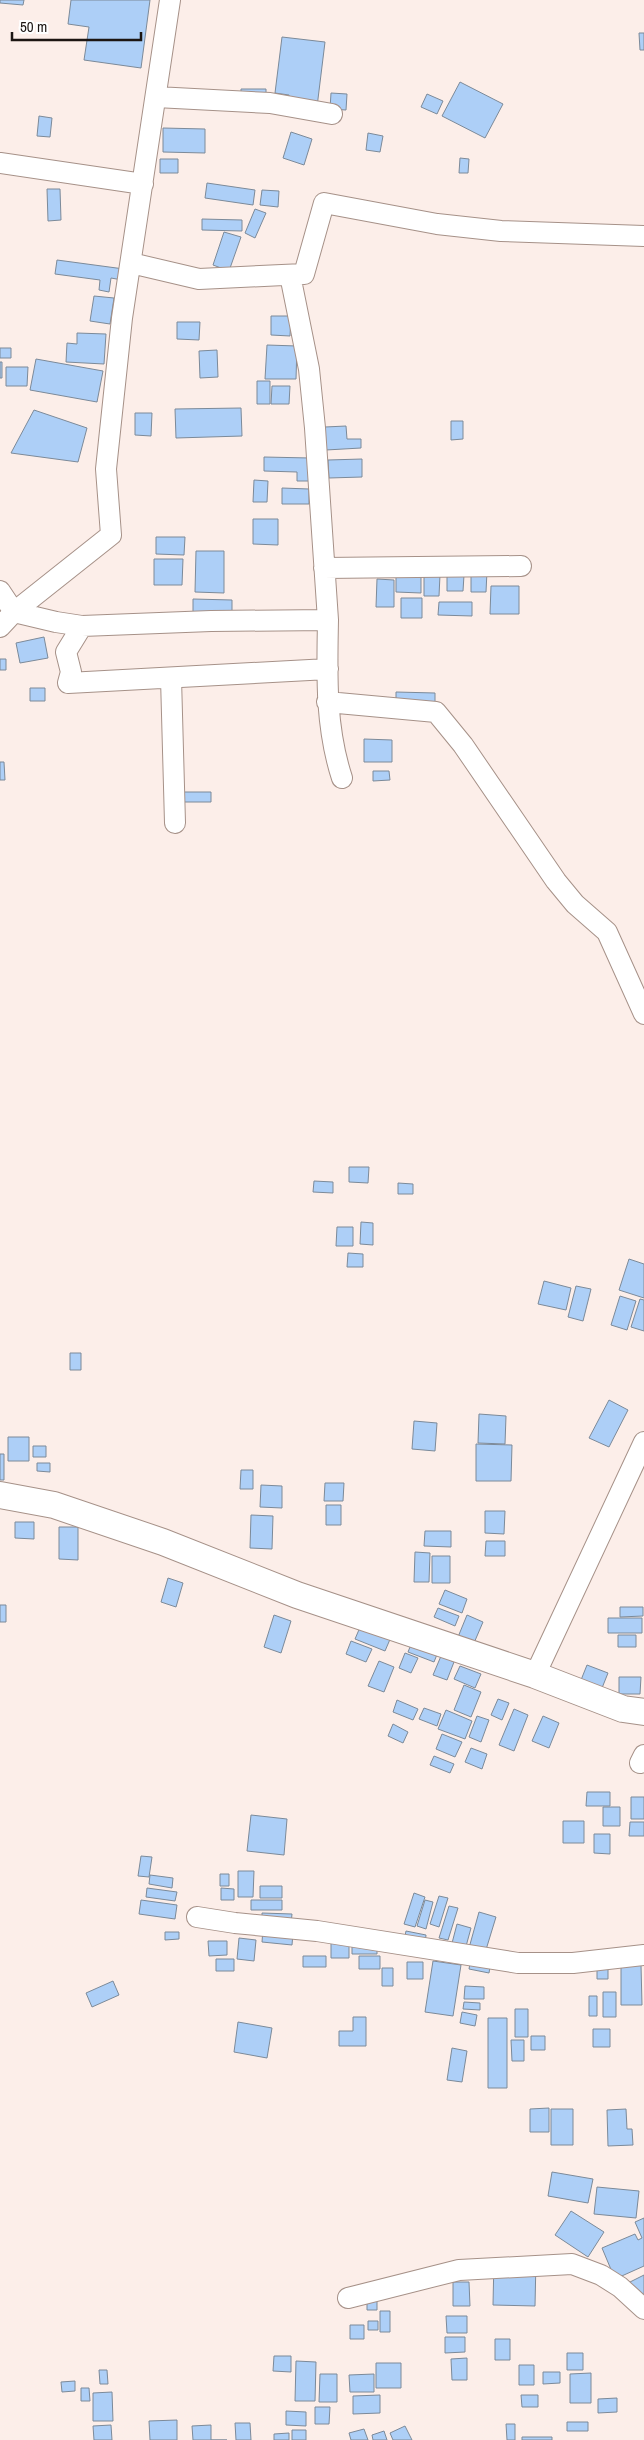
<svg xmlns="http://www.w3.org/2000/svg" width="644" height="2440" font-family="'Archivo Narrow',sans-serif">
  <rect width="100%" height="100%" fill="#fceee9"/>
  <path fill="#adcff7" stroke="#7c8a99" d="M 0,0 L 24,0 L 23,5 L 0,3 Z
    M 71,0 L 150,0 L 141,68 L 84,60 L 89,27 L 68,24 Z
    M 639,33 L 644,33 L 644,50 L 640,50 Z
    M 282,37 L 325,42 L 317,107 L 288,103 L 289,95 L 275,93 Z
    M 460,82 L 503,104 L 485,138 L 442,116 Z
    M 241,89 L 266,89 L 266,105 L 241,105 Z
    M 331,93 L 347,94 L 346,110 L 330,109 Z
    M 427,94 L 443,101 L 437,114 L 421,107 Z
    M 39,116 L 52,118 L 50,137 L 37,136 Z
    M 163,128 L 205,129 L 205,153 L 163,152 Z
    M 291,132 L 312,139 L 304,165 L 283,158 Z
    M 368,133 L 383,136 L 380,152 L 366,150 Z
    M 460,158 L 469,159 L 468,173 L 459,173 Z
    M 160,159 L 178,159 L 178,173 L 160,173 Z
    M 207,183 L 255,190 L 253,205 L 205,198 Z
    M 47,189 L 60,189 L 61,220 L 48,221 Z
    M 262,190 L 279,191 L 278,207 L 260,205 Z
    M 255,209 L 266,213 L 255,238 L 245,233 Z
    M 202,219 L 242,220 L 242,231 L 202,230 Z
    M 224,232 L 241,237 L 229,271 L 213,265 Z
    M 57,260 L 124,269 L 122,280 L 111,278 L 109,292 L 99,290 L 100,280 L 55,274 Z
    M 94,296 L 114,298 L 110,324 L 90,321 Z
    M 271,316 L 291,316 L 290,336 L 271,335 Z
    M 177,322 L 200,322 L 199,340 L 177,339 Z
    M 77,333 L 106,334 L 104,364 L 66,362 L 67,343 L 77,344 Z
    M 267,345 L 297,346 L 296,379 L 265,379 Z
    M 0,348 L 11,348 L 11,358 L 0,358 Z
    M 217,350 L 218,377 L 200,378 L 199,351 Z
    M 36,359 L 103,371 L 97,402 L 30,390 Z
    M 0,362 L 2,362 L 2,378 L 0,378 Z
    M 6,367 L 28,367 L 27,386 L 6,386 Z
    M 257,381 L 270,381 L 270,404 L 257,404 Z
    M 272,386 L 290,386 L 289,404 L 271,404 Z
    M 241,408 L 242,436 L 176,438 L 175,409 Z
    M 34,410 L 87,428 L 78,462 L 11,453 Z
    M 135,413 L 152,413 L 151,436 L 135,435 Z
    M 451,421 L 463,421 L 463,439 L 451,440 Z
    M 346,426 L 347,439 L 361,439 L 361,448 L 326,450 L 325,427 Z
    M 264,457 L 310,458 L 309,481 L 297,481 L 297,472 L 264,471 Z
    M 362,459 L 362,477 L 329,478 L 328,460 Z
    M 254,480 L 268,481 L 267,502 L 253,502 Z
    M 282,488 L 309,489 L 309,504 L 282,504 Z
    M 253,519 L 278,519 L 278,545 L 253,544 Z
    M 156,537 L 185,537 L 184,555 L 156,554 Z
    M 196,551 L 224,551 L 224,593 L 195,592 Z
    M 154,559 L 183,559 L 182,585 L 154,585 Z
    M 471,571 L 487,571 L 486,592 L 471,592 Z
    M 396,574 L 421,575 L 421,593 L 396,592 Z
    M 424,574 L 440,575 L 439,596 L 424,596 Z
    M 447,574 L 464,575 L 463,591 L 447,591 Z
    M 377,579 L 394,580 L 394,607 L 376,607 Z
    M 491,586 L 519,586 L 519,614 L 490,614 Z
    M 401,598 L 422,598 L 422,618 L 401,618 Z
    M 193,599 L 232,600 L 232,614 L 193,613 Z
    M 439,602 L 472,602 L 472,616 L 438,615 Z
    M 44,637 L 48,658 L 20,663 L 16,643 Z
    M 0,659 L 6,659 L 6,670 L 0,670 Z
    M 30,688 L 45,688 L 45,701 L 30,701 Z
    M 396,692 L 435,693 L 435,713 L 396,713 Z
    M 364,739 L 392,740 L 392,762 L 364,762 Z
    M 0,762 L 4,762 L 5,780 L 0,780 Z
    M 373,771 L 389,771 L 390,780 L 373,781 Z
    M 181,792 L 211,792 L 211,802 L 181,802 Z
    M 349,1167 L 369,1167 L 368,1183 L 349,1182 Z
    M 314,1181 L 333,1182 L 333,1193 L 313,1192 Z
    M 398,1183 L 413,1184 L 413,1194 L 398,1194 Z
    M 361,1222 L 373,1223 L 373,1245 L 360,1244 Z
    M 337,1227 L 353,1227 L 353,1246 L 336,1246 Z
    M 348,1253 L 363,1254 L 363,1267 L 347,1267 Z
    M 629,1259 L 644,1264 L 644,1298 L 619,1290 Z
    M 544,1281 L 571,1288 L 566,1310 L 538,1304 Z
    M 576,1286 L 591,1289 L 583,1321 L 568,1317 Z
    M 620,1296 L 636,1301 L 627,1330 L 611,1325 Z
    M 640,1299 L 644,1300 L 644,1331 L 631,1327 Z
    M 70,1353 L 81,1353 L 81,1370 L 70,1370 Z
    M 609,1400 L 628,1410 L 609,1447 L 589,1438 Z
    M 479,1414 L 506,1416 L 505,1444 L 478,1443 Z
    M 414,1421 L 437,1423 L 435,1451 L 412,1449 Z
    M 8,1437 L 29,1437 L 29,1461 L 8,1461 Z
    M 476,1444 L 512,1445 L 511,1481 L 476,1481 Z
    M 33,1446 L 46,1446 L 46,1457 L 33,1457 Z
    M 0,1454 L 4,1454 L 4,1480 L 0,1480 Z
    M 37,1463 L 50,1463 L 50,1472 L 37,1471 Z
    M 241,1470 L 253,1470 L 253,1489 L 240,1489 Z
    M 325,1483 L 344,1483 L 343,1501 L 324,1501 Z
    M 261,1485 L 282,1486 L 282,1508 L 260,1507 Z
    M 326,1505 L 341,1505 L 341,1525 L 326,1525 Z
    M 485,1511 L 505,1511 L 504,1534 L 485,1533 Z
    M 251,1515 L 273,1516 L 272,1549 L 250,1548 Z
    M 15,1522 L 34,1522 L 34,1539 L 15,1538 Z
    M 59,1527 L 78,1527 L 78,1560 L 59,1559 Z
    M 425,1531 L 451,1531 L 451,1547 L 424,1546 Z
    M 486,1541 L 505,1541 L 505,1556 L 485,1556 Z
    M 415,1552 L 430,1553 L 429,1582 L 414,1582 Z
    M 432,1556 L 450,1556 L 450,1583 L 432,1583 Z
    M 168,1578 L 183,1583 L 176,1607 L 161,1602 Z
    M 445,1590 L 467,1599 L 462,1613 L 439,1604 Z
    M 0,1605 L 6,1605 L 6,1622 L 0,1622 Z
    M 620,1607 L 643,1607 L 643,1616 L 620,1617 Z
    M 438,1608 L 459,1616 L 455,1626 L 434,1617 Z
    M 274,1615 L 291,1621 L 281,1653 L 264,1647 Z
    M 467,1615 L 483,1622 L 474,1643 L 458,1637 Z
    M 608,1618 L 642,1618 L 642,1633 L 608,1633 Z
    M 361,1625 L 391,1637 L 385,1651 L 355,1639 Z
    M 618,1635 L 636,1635 L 636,1647 L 618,1647 Z
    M 414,1637 L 440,1647 L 434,1662 L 408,1652 Z
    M 351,1641 L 372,1649 L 366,1662 L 346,1654 Z
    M 405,1653 L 418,1658 L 411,1673 L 399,1668 Z
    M 441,1656 L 454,1662 L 447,1680 L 433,1675 Z
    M 379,1661 L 394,1667 L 384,1692 L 368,1686 Z
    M 587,1665 L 608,1673 L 602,1688 L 581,1680 Z
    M 460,1666 L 481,1674 L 475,1688 L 454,1679 Z
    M 619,1677 L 641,1677 L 640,1694 L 619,1694 Z
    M 464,1685 L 481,1692 L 471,1717 L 454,1710 Z
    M 498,1699 L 509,1703 L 502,1720 L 491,1715 Z
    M 397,1700 L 418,1709 L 413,1720 L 393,1712 Z
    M 424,1708 L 441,1714 L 437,1726 L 419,1719 Z
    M 514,1709 L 528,1715 L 514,1751 L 499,1745 Z
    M 446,1710 L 472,1721 L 465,1739 L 438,1729 Z
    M 477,1716 L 489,1720 L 481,1742 L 469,1737 Z
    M 543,1716 L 559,1723 L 549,1748 L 532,1741 Z
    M 393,1724 L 408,1732 L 403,1743 L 388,1736 Z
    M 442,1734 L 462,1742 L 455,1757 L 436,1749 Z
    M 471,1748 L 487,1754 L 482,1769 L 465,1762 Z
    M 434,1756 L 454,1764 L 450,1773 L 430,1765 Z
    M 587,1792 L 610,1792 L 610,1806 L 586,1806 Z
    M 631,1797 L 644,1797 L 644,1819 L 631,1819 Z
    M 603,1807 L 620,1807 L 620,1826 L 603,1826 Z
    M 251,1815 L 287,1819 L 284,1855 L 247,1851 Z
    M 563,1821 L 584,1821 L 584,1843 L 563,1843 Z
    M 630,1822 L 644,1822 L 644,1836 L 629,1836 Z
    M 594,1834 L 610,1834 L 610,1854 L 594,1853 Z
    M 141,1856 L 152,1857 L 149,1877 L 138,1876 Z
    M 238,1871 L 254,1871 L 253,1897 L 238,1897 Z
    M 220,1874 L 229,1874 L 229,1886 L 220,1886 Z
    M 150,1875 L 173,1878 L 172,1888 L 149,1884 Z
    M 260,1886 L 282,1886 L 282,1898 L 260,1898 Z
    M 147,1888 L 177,1892 L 175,1901 L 146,1897 Z
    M 221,1888 L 234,1889 L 234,1900 L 221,1900 Z
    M 414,1893 L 425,1897 L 415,1927 L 404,1924 Z
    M 439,1896 L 448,1898 L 439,1927 L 430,1924 Z
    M 141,1900 L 177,1905 L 175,1919 L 139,1914 Z
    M 251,1900 L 282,1900 L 282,1910 L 251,1910 Z
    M 425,1900 L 433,1902 L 426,1929 L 417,1926 Z
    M 449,1906 L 458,1908 L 448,1940 L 439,1938 Z
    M 479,1912 L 496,1917 L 485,1953 L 469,1948 Z
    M 262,1913 L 292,1914 L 291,1924 L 262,1922 Z
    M 457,1924 L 471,1928 L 465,1950 L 451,1947 Z
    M 263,1929 L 293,1933 L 292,1945 L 262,1942 Z
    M 406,1931 L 426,1935 L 425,1945 L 404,1941 Z
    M 165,1932 L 179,1932 L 179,1939 L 165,1940 Z
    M 239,1938 L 256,1940 L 254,1961 L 237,1959 Z
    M 208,1941 L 227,1941 L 227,1955 L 209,1956 Z
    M 331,1941 L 349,1941 L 349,1958 L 331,1958 Z
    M 352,1944 L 377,1944 L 377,1954 L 352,1954 Z
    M 303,1956 L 326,1956 L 326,1967 L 303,1967 Z
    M 359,1956 L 380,1956 L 380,1969 L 359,1969 Z
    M 471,1958 L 491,1961 L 489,1973 L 469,1969 Z
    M 216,1959 L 234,1959 L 234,1971 L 216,1971 Z
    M 433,1961 L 461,1965 L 453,2016 L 425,2012 Z
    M 407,1962 L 423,1962 L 423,1979 L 407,1979 Z
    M 621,1965 L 641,1965 L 642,2005 L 621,2005 Z
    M 382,1968 L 393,1968 L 393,1986 L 382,1986 Z
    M 597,1969 L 608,1969 L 608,1979 L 597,1979 Z
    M 113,1981 L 119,1995 L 92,2007 L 86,1993 Z
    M 465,1986 L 484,1987 L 484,1999 L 464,1999 Z
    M 603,1992 L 616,1992 L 616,2017 L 603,2017 Z
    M 589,1996 L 597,1996 L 597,2016 L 589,2016 Z
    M 464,2002 L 480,2003 L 480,2010 L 463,2009 Z
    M 515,2009 L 528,2009 L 528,2037 L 515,2037 Z
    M 462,2012 L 477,2015 L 475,2026 L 460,2023 Z
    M 353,2017 L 366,2017 L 366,2046 L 339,2046 L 339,2031 L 353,2031 Z
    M 488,2018 L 507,2018 L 507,2088 L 488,2088 Z
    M 238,2022 L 272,2028 L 267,2058 L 234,2052 Z
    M 593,2029 L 610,2029 L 610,2047 L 593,2047 Z
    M 531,2036 L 545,2036 L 545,2050 L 531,2050 Z
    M 511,2040 L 524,2040 L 524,2061 L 512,2061 Z
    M 452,2048 L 467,2051 L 462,2082 L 447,2080 Z
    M 549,2108 L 549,2132 L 530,2132 L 530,2109 Z
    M 551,2109 L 573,2109 L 573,2145 L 551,2145 Z
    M 626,2109 L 627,2129 L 632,2129 L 633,2145 L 608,2146 L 607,2110 Z
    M 552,2172 L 593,2179 L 588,2203 L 548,2196 Z
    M 597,2187 L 639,2191 L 636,2218 L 594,2214 Z
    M 571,2211 L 604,2232 L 588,2257 L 555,2235 Z
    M 644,2218 L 644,2266 L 615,2279 L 602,2248 L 635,2234 L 638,2240 L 642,2238 L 635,2222 Z
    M 494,2259 L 536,2260 L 535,2306 L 493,2305 Z
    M 644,2275 L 644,2311 L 622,2286 Z
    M 453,2282 L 469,2282 L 470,2306 L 453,2306 Z
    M 367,2296 L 377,2296 L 377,2310 L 367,2310 Z
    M 380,2311 L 390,2311 L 390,2332 L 380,2332 Z
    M 446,2316 L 467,2316 L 467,2333 L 447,2333 Z
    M 368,2321 L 378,2321 L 378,2330 L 368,2330 Z
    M 350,2325 L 364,2325 L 364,2339 L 350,2339 Z
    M 445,2337 L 465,2337 L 465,2352 L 445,2353 Z
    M 495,2339 L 510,2339 L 510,2360 L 495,2360 Z
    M 567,2353 L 583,2353 L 583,2370 L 567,2370 Z
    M 274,2356 L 291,2356 L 291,2372 L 273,2371 Z
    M 467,2358 L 467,2380 L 452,2380 L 451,2359 Z
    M 296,2361 L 316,2362 L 315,2401 L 295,2401 Z
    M 376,2363 L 401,2363 L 401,2388 L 376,2388 Z
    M 519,2365 L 534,2365 L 534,2385 L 519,2385 Z
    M 99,2370 L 107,2370 L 108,2384 L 100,2384 Z
    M 543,2372 L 560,2372 L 560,2383 L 543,2384 Z
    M 591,2373 L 591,2403 L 570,2403 L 570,2374 Z
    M 320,2374 L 337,2374 L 337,2402 L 319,2402 Z
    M 374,2374 L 374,2392 L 350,2392 L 349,2375 Z
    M 75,2381 L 75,2391 L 62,2392 L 61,2382 Z
    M 81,2388 L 89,2388 L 90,2401 L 81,2401 Z
    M 112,2392 L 113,2421 L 93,2421 L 93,2393 Z
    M 380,2395 L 380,2413 L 353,2414 L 353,2396 Z
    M 521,2395 L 538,2395 L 538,2407 L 522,2407 Z
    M 617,2398 L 617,2412 L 598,2413 L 598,2399 Z
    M 315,2407 L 330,2407 L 329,2424 L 315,2424 Z
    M 286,2411 L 306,2412 L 306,2426 L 286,2425 Z
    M 177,2420 L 177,2440 L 150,2440 L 149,2421 Z
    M 567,2422 L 588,2422 L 588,2431 L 567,2431 Z
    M 235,2423 L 250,2423 L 251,2440 L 236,2440 Z
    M 506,2424 L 515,2424 L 515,2440 L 507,2440 Z
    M 111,2425 L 112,2440 L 94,2440 L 93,2426 Z
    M 211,2425 L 211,2440 L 227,2440 L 193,2440 L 192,2426 Z
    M 405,2426 L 412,2440 L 393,2440 L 390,2433 Z
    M 364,2429 L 368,2440 L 351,2440 L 349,2433 Z
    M 292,2430 L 306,2430 L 306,2440 L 292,2440 Z
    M 384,2431 L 387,2440 L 373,2440 L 372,2435 Z
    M 289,2433 L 289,2440 L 274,2440 L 274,2434 Z
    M 522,2437 L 552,2437 L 552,2440 L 522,2440 Z"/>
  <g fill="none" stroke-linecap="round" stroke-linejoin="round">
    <defs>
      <path id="minor" d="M 156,97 L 270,103 L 332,114
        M 0,163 L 143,184
        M 131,263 L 199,279 L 304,274 L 324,203 L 437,224 L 501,231 L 644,236
        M 290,275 L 309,369 L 315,428 L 328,620
        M 324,568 L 521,566
        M 0,591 L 14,612 L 56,622 L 82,626 L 211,621 L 328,620 C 327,674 325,726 342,778
        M 82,626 L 66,652 L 71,672 L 68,683 L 328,669
        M 0,627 L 14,612 L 111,535 L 106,469 L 122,318 L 170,0
        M 171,678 L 175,823
        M 327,702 L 436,712 L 463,745 L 556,881 L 575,904 L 607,932 L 644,1014
        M 535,1675 L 644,1442
        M 640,1763 L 644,1755
        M 197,1917 L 235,1923 L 317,1931 L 518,1963 L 573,1963 L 644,1955
        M 348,2298 L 459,2270 L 572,2264 L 601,2275 L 620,2287 L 644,2309"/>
      <path id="tertiary" d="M 0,1495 L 54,1505 L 163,1542 L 297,1595 L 535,1675 L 623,1709 L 644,1712"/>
    </defs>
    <use href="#minor" stroke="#a69188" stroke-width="22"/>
    <use href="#tertiary" stroke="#a69188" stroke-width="28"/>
    <use href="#minor" stroke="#fff" stroke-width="20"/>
    <use href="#tertiary" stroke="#fff" stroke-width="26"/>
  </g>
  <path d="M12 32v8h129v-8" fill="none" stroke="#1c1512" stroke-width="2.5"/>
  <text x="20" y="32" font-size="15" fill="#1c1512" stroke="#ffffff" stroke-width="4" paint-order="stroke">50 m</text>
</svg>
